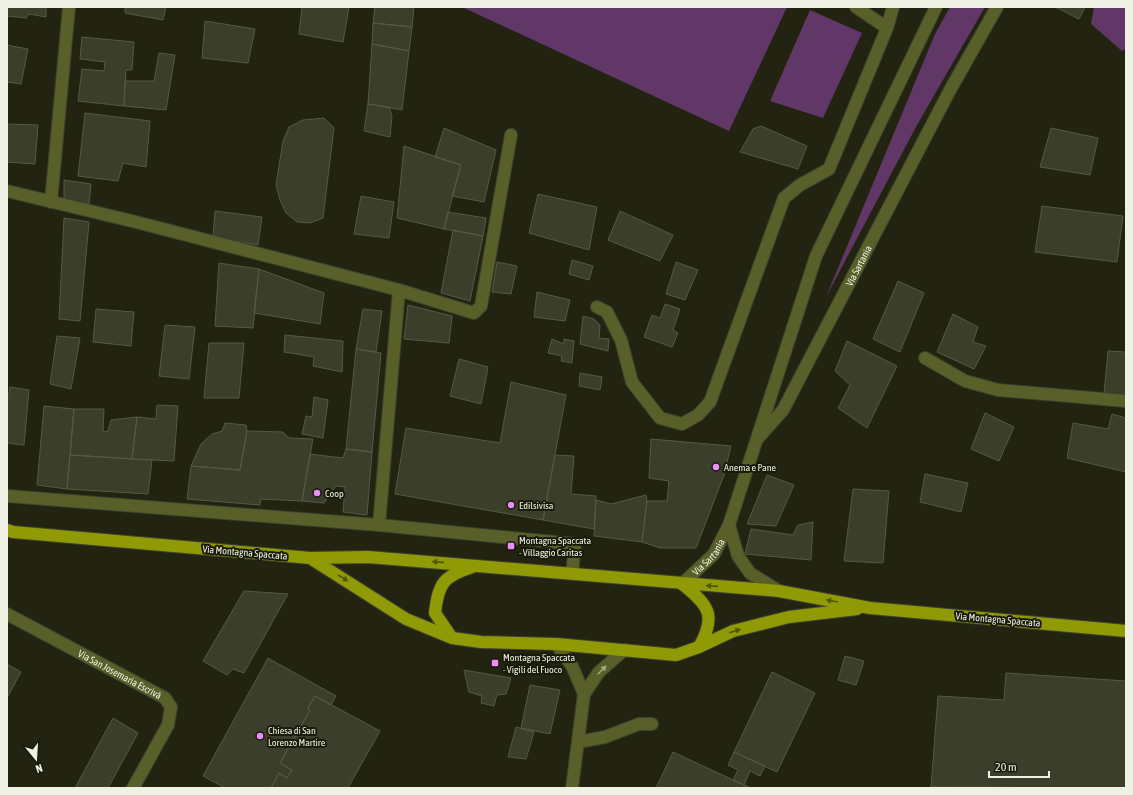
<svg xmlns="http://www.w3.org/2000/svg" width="1133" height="795" font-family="'Asap Condensed',sans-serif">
  <rect width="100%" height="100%" fill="#222411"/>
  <path fill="#603767" d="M 462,7 L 787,7 L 729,131 Z
    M 950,7 L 985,7 L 917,125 L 826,297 L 935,34 Z
    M 1094,7 L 1126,7 L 1126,48 L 1122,51 L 1091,24 Z
    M 810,10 L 862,33 L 823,118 L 770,101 Z"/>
  <path fill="#3b3e2a" stroke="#565944" d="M 7,7 L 46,7 L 46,17 L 29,14 L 26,18 L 7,16 Z
    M 125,7 L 166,7 L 163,20 L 125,13 Z
    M 302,7 L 349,7 L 343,42 L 299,34 Z
    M 375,7 L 414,7 L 412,27 L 373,23 Z
    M 1055,7 L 1085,7 L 1079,19 Z
    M 205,21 L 255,29 L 248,63 L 202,58 Z
    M 373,23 L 412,27 L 409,51 L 372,44 Z
    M 82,37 L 134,42 L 132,70 L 126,70 L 124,106 L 78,101 L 82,69 L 104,71 L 105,62 L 80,59 Z
    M 372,44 L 409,51 L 402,110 L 368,104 Z
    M 7,45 L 28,49 L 21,84 L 7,82 Z
    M 159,53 L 175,55 L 166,110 L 124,106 L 125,81 L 154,81 Z
    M 368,104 L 389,107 L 392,116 L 390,137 L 364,131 Z
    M 85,113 L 150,121 L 146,167 L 123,163 L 118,181 L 78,176 Z
    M 324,118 L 334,128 L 323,218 L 310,223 L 297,222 L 286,213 L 280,200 L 276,185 L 283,141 L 289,127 L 303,120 Z
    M 7,124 L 38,125 L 35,164 L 7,162 Z
    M 761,126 L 807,146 L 798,169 L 740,152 L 753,129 Z
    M 444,128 L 496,150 L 484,202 L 452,196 L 461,165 L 435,157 Z
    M 1051,128 L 1098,138 L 1090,175 L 1040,167 Z
    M 404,146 L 461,165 L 444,229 L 397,218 Z
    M 64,180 L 91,184 L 89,204 L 64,199 Z
    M 538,194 L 597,207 L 589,250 L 529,233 Z
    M 361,196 L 394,202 L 389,238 L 354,234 Z
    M 1042,206 L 1123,216 L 1117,262 L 1035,252 Z
    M 215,211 L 262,217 L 258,245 L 213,237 Z
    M 620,211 L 673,235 L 660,261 L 608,240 Z
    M 448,212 L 486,218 L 483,236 L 444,229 Z
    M 64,218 L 89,222 L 80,321 L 59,319 Z
    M 453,230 L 483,236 L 470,301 L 441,293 Z
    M 572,260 L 593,266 L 589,280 L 569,274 Z
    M 497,262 L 517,266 L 511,294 L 492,292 Z
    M 676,262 L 698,270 L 685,300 L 666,294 Z
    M 219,263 L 259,269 L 253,328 L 215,326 Z
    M 259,269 L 324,293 L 320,324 L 254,313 Z
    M 898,281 L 924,293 L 900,352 L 873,339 Z
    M 537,292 L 570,300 L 565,321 L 534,317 Z
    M 665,304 L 680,309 L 673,330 L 678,333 L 672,347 L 644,337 L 652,315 L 660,318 Z
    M 408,305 L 452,316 L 449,343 L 404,339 Z
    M 96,309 L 134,312 L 131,346 L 93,342 Z
    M 363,309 L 382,311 L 376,352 L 356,349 Z
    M 953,314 L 978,327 L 973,342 L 986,346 L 974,369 L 937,352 Z
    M 583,316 L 594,319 L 600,325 L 599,338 L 609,339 L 608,351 L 580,344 Z
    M 165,325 L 195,327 L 189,379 L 159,376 Z
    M 285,335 L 343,341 L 342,372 L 313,366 L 314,357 L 284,352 Z
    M 57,336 L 80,338 L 71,389 L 50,384 Z
    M 552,339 L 564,344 L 564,339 L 574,341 L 572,363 L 561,361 L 562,356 L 548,353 Z
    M 847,341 L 897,366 L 867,428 L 838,408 L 850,385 L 835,371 Z
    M 209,343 L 244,343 L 239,398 L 204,398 Z
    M 356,349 L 381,353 L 372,452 L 346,449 Z
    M 1108,351 L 1126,352 L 1126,395 L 1104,394 Z
    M 459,359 L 488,367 L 481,404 L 450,396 Z
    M 580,373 L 602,377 L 600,390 L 579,386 Z
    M 511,382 L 566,395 L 543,520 L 395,494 L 406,428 L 500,443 Z
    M 10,387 L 29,390 L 24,445 L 7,443 L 7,395 L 9,395 Z
    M 314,397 L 328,400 L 323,438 L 302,434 L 306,416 L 312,417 Z
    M 157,405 L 178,406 L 174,461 L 132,459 L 137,417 L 156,419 Z
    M 44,406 L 74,409 L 67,489 L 37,485 Z
    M 74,409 L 104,409 L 103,432 L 108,431 L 111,420 L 137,417 L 132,459 L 70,455 Z
    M 985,413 L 1014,427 L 999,461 L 971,449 Z
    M 1112,414 L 1126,418 L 1126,472 L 1067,458 L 1073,423 L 1108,429 Z
    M 225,423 L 246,425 L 247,431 L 240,470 L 191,466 L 201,444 L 212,434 L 222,431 Z
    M 247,431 L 283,432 L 289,438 L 313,439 L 302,501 L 261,499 L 260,505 L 187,499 L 191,466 L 240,470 Z
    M 651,439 L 731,446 L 724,475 L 696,548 L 660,548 L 642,542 L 647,501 L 667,501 L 669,481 L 649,478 Z
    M 346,449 L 372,452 L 367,515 L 343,512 L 345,487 L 336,486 L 324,503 L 302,501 L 310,454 L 343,458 Z
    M 70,455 L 152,460 L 148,494 L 67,489 Z
    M 555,455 L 574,456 L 571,494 L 596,496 L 594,529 L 543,520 Z
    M 925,474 L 968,483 L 961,512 L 920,502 Z
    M 767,475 L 794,485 L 776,526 L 747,524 Z
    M 853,489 L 889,491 L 883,563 L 844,561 Z
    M 646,495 L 647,501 L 642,542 L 594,536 L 596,500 L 611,504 Z
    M 813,522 L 811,560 L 745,554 L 751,529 L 793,535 L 798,525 Z
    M 244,591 L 288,594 L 244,673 L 233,669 L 227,675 L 203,661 Z
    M 845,656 L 864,661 L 856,685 L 838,680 Z
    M 268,658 L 336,696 L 331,705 L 315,696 L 308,708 L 310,710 L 280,763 L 292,770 L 287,778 L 279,773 L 271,788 L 225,788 L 203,776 Z
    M 7,664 L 21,672 L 7,698 Z
    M 464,670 L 511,678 L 506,694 L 497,695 L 494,706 L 481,703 L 482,696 L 469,692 Z
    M 772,672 L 815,693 L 777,772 L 734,752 Z
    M 1006,673 L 1126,681 L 1126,788 L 931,787 L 938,696 L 1004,700 Z
    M 530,685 L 560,690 L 550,734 L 521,728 Z
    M 315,696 L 380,731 L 348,788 L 271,788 L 279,773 L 287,778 L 292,770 L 280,763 L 310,710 L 308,708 Z
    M 113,718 L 138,733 L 108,788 L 75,788 Z
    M 516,727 L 534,732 L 526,759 L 508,757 Z
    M 673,752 L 733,780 L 751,788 L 656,788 Z
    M 734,752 L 765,766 L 760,776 L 750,771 L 744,785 L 733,780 L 738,770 L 728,765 Z"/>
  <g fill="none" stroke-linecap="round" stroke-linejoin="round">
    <defs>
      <g id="minor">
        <path d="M 856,7 L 887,28"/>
        <path d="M 7,191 L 136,222 L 399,290 L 474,313 L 481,306 L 511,135"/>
        <path d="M 51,202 L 69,7"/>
        <path d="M 597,307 L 607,312 L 621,340 L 632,382 L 660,418 L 682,424 L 698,415 L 710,402 L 784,198 L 800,185 L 829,169 L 887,28 L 893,7"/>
        <path d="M 925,358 L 965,381 L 998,390 L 1126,401"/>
        <path id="s1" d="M 759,437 L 783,410 L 950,90 L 997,7"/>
        <path d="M 7,496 L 379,525 L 575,544 L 572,574"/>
        <path d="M 379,525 L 399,290"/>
        <path d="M 729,525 L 738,556 L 750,573 L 779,591"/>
        <path id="s2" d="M 682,584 L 714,554 L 729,525 L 816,256 L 936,7"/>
        <path id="s3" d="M 7,614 L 165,698 L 171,707 L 168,725 L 133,788"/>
        <path d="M 556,644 L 572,666 L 584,694"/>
        <path d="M 578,742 L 605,737 L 639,724 L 652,724"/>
        <path d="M 572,788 L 584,694 L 599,672 L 624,650"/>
      </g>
      <path id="major" d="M 7,530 L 13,532 L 310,558 L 368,557 L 779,591 L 870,608 L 1126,631
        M 310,558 L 406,619 L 452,638 L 481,642 L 556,644 L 676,655 L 699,647 L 733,631 L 789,617 L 857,609
        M 682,584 C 709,605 717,616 699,647
        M 452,638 L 435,613 C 438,583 444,576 472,567"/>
    </defs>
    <use href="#minor" stroke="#3f412f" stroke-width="14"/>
    <use href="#major" stroke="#3f412f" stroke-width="14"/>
    <use href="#minor" stroke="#595f28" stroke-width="12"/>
    <use href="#major" stroke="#909a05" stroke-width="12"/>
  </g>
  <defs><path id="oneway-solid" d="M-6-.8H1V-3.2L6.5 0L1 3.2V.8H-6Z"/></defs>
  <g fill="#4f5407">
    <use href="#oneway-solid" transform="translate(438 562) rotate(-175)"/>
    <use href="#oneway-solid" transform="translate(343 578) rotate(32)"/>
    <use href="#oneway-solid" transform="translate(712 586) rotate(-176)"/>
    <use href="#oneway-solid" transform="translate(832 601) rotate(-170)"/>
    <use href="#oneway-solid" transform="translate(735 631) rotate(-18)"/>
  </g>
  <use fill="#a4a886" href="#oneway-solid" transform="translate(602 670) rotate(-45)"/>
  <g fill="#eb8dfb" stroke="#191b08" stroke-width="1.5">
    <circle cx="716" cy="467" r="4"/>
    <circle cx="317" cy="493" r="4"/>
    <circle cx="511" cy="505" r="4"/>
    <rect x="507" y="542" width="8" height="8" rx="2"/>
    <rect x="491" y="659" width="8" height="8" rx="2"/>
    <circle cx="260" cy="736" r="4"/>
  </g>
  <g text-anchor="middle" stroke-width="4" stroke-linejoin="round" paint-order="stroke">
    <g font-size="10" fill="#eff1e4" stroke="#191b08">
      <text dy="4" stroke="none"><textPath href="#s1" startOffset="199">Via Sartania</textPath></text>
      <text transform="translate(245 552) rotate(5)" y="4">Via Montagna Spaccata</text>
      <text dy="4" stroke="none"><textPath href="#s2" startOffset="38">Via Sartania</textPath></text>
      <text transform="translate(998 619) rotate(5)" y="4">Via Montagna Spaccata</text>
      <text dy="4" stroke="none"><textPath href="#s3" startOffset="128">Via San Josemaria Escrivà</textPath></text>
    </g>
    <g font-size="10" fill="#eff1e4" stroke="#191b08" text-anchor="start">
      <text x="724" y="471">Anema e Pane</text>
      <text x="325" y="497">Coop</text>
      <text x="519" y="509">Edilsivisa</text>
      <text x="519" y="544">Montagna Spaccata<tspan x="519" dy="12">- Villaggio Caritas</tspan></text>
      <text x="503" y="661">Montagna Spaccata<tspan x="503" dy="12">- Vigili del Fuoco</tspan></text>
      <text x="268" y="734">Chiesa di San<tspan x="268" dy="12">Lorenzo Martire</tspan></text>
    </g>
  </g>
  <rect width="1133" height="795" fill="none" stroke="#eff1e4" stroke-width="16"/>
  <g transform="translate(36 759) rotate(162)" stroke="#191b08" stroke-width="3" paint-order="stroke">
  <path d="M0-3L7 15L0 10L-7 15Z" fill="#eff1e4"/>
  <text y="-6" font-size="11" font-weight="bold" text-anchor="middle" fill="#eff1e4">N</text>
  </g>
  <path d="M989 771v6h60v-6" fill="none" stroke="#eff1e4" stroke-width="2"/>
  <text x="995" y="771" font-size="12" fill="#eff1e4" stroke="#191b08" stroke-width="3" paint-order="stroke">20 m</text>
</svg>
